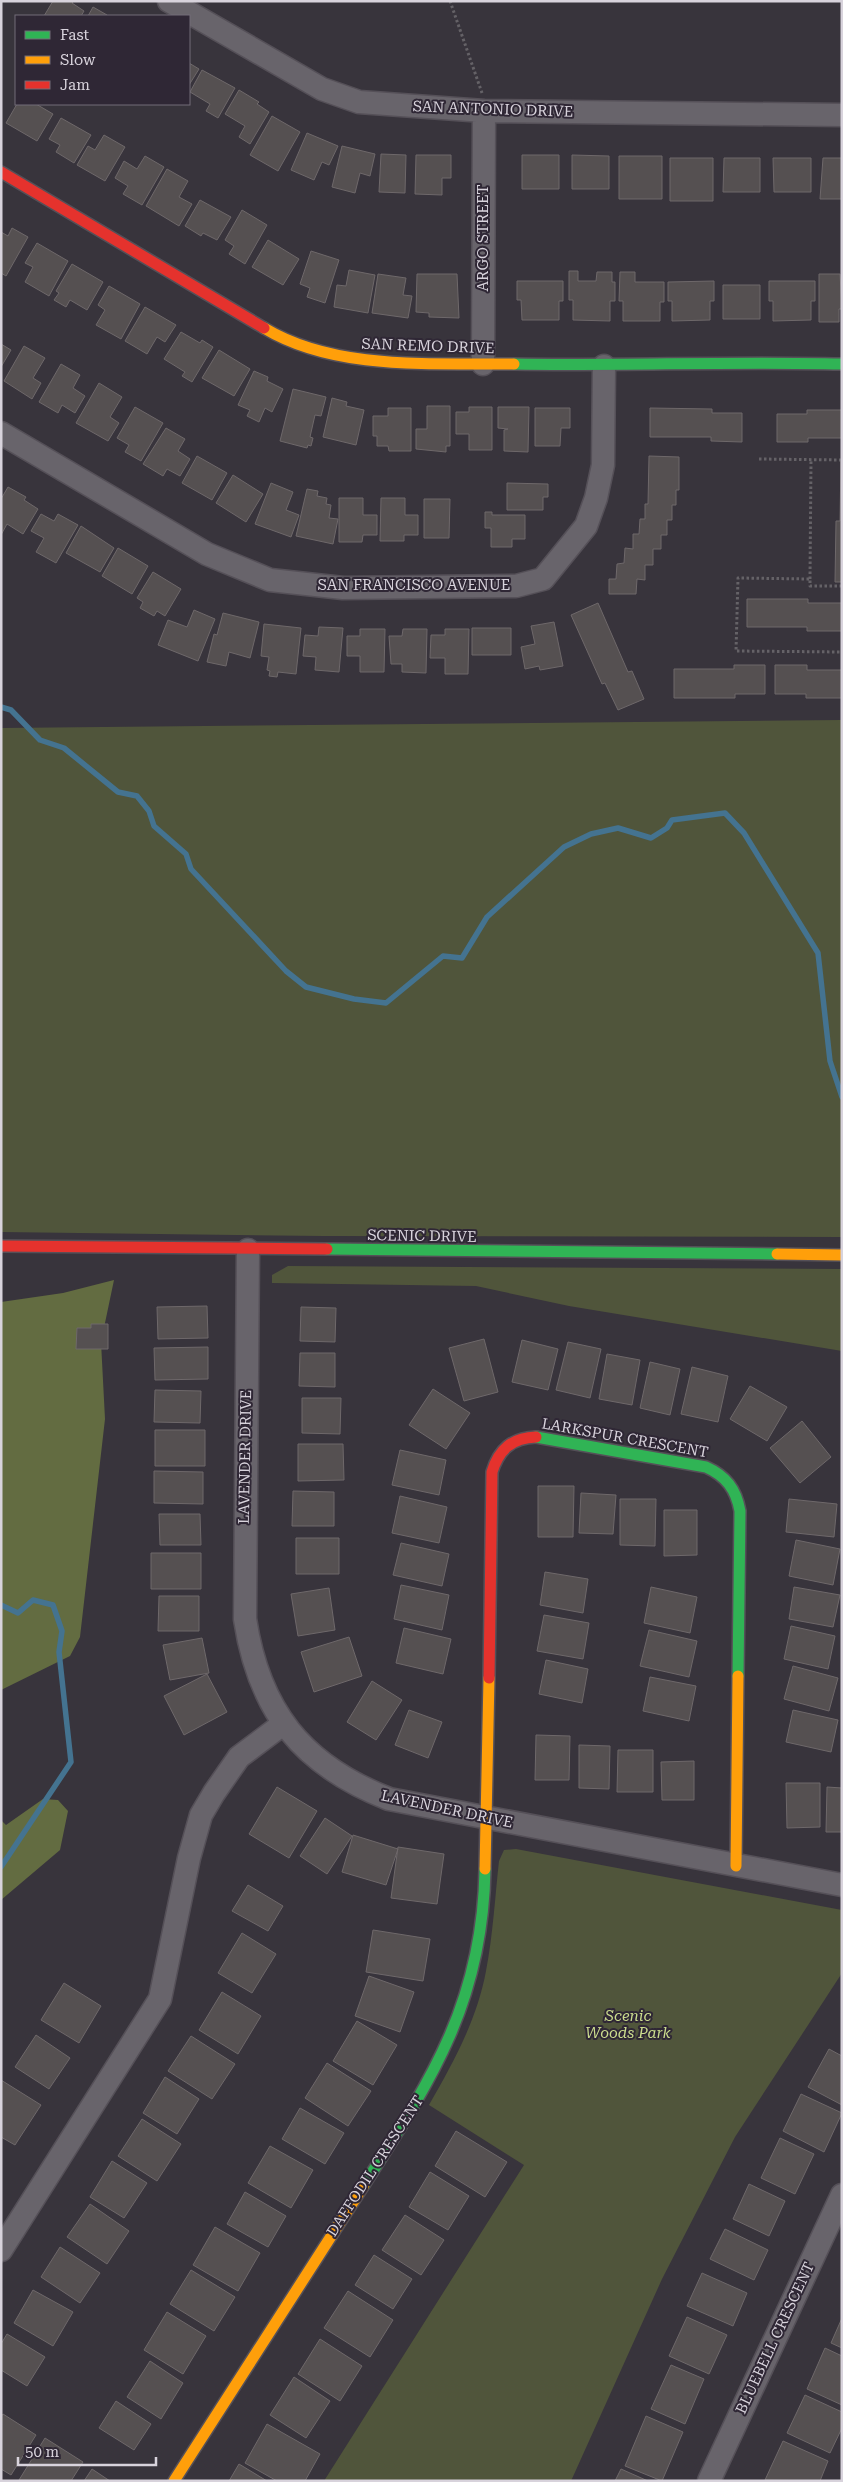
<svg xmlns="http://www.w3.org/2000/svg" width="843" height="2482" font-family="'Roboto Serif',serif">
  <rect width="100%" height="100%" fill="#38343c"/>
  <path fill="#50553b" d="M 842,720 L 842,1237 L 324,1236 L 1,1232 L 1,728 Z
    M 288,1266 L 842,1269 L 842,1351 L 569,1306 L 476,1286 L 272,1283 L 272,1275 Z
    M 516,1849 L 842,1910 L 842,1973 L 735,2137 L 662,2279 L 571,2481 L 324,2481 L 524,2165 L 429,2105 C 453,2063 477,2020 486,1971 C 493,1935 495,1897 499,1861 L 504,1850 Z"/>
  <path fill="#636c41" d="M 114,1280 L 101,1342 L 105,1419 L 80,1637 L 70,1656 L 1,1690 L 1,1302 L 63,1293 Z
    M 43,1799 L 58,1800 L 68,1811 L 60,1850 L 1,1900 L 1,1820 L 6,1825 Z"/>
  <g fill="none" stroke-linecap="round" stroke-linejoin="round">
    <path stroke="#447390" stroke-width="5.5" d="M 1,707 L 11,710 L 40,740 L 64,748 L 118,792 L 137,796 L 149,811 L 154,826 L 186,854 L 191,869 L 286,971 L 306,987 L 354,999 L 386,1003 L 443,956 L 462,958 L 487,917 L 564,847 L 591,834 L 618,828 L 651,838 L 667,828 L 672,820 L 725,813 L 744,833 L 818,953 L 830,1061 L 842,1097
      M 1,1605 L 18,1613 L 33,1600 L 53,1605 L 62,1631 L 59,1652 L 71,1762 L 1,1867"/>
  </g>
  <path fill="#555051" stroke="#6e686a" d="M 53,1 L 74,1 L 72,3 L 84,11 L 81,16 L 44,16 Z
    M 93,7 L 107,15 L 106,16 L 88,16 Z
    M 189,63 L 199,69 L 189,85 Z
    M 202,70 L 235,88 L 218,118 L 206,111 L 210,104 L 190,92 Z
    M 239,90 L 259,102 L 257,104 L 269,112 L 250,144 L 239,137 L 245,126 L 225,114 Z
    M 17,104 L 36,104 L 53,114 L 37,141 L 6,123 Z
    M 272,116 L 300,132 L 278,171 L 250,155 Z
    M 61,118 L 91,135 L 74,163 L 56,152 L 60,145 L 49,139 Z
    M 307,133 L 338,146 L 329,165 L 322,162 L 314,180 L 291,170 Z
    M 104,135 L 125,147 L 105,181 L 77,165 L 88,146 L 95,150 Z
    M 342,146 L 375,154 L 370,176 L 360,173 L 355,193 L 332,187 Z
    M 381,154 L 406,155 L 405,193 L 379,192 Z
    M 416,155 L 451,155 L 451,178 L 442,178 L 442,195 L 415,194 Z
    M 522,155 L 559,155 L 559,189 L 522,189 Z
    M 572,155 L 609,156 L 609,189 L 572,189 Z
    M 145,156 L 164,167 L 142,205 L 123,194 L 128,186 L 115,178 L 124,161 L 137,169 Z
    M 619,156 L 662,156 L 662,199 L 619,199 Z
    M 670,158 L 713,158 L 713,201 L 670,201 Z
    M 724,158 L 760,158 L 760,192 L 723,192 Z
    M 773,158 L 811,158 L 811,192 L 774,192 Z
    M 823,158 L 842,158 L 842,199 L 820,199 Z
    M 167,169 L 188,181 L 179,197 L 192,204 L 179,226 L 146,206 Z
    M 200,200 L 231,217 L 217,240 L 203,233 L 201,236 L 185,226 Z
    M 242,210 L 267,225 L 245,264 L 229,254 L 234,246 L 225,240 Z
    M 12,228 L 28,237 L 6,276 L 1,273 L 1,232 L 8,236 Z
    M 268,240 L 299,259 L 283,285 L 252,267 Z
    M 37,243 L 68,261 L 49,296 L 25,282 L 33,267 L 25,263 Z
    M 311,251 L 339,260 L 325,303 L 307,297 L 310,288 L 300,284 Z
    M 72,264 L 103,282 L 87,310 L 70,300 L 66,307 L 54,300 L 59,293 L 56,291 Z
    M 349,270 L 375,275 L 368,313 L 334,307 L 337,285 L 346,286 Z
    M 569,271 L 578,271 L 578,281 L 596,281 L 597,272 L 612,272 L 612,282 L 615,282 L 615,301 L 610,301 L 610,321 L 573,320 L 573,300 L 569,300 Z
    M 620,272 L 635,272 L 635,282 L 664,282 L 664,302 L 660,302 L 660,321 L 623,321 L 623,301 L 619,301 Z
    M 378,274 L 406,278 L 403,295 L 412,296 L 408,318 L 372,313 Z
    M 417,274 L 457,274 L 459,318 L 429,317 L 429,313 L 416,312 Z
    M 819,274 L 840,274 L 842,309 L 839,309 L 839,322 L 819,322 Z
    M 517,281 L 563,281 L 563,301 L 559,301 L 559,320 L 522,320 L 521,300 L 517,300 Z
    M 714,281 L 714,301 L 710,301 L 710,320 L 672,321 L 672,301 L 668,301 L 668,282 Z
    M 769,281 L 815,281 L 815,301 L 811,301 L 811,320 L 773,321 L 773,301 L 769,301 Z
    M 723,285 L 760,285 L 760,319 L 723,319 Z
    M 109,286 L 140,304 L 121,339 L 96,325 L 105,310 L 98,305 Z
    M 145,307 L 176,325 L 165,342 L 157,337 L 147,354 L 125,341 Z
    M 181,332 L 200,343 L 202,340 L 213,347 L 192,382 L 182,376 L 185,372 L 164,359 Z
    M 1,344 L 11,350 L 1,367 Z
    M 24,346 L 45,358 L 33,378 L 41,383 L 32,399 L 4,381 Z
    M 219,350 L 250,369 L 234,396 L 202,378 Z
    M 61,364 L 80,375 L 73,388 L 85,396 L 75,413 L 62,405 L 58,413 L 39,402 Z
    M 254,371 L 268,377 L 267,381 L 283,389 L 272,412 L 265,408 L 259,422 L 247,416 L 250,410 L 238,405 Z
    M 99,383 L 122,397 L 110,417 L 119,423 L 108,441 L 76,423 Z
    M 293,389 L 326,397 L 321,416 L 315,415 L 310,437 L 313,438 L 311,446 L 308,445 L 307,448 L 280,441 Z
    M 332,398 L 347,402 L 346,406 L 364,410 L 356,445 L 323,437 Z
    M 427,406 L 450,406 L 450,446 L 446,446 L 446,452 L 416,449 L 416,429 L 427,429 Z
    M 135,407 L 163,423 L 141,461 L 125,452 L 129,445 L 117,438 Z
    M 469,407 L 492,407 L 492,450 L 469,450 L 469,434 L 456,434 L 456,412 L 469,412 Z
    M 498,407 L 529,407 L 528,452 L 504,451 L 504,430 L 508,429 L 498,428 Z
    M 388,408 L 411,408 L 411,451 L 389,451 L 388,446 L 377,446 L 377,436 L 373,436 L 373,416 L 388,416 Z
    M 535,408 L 570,408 L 570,428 L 561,428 L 560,446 L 535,446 Z
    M 650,408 L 712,409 L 712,413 L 742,413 L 742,442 L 711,441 L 711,437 L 650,437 Z
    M 807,410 L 842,410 L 842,438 L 808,438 L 808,442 L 777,442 L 777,414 L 807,414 Z
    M 166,428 L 185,439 L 178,451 L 190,459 L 180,476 L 167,469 L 163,476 L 143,464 Z
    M 197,456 L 227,473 L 212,500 L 182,483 Z
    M 649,456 L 679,457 L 679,490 L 676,490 L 676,505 L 672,505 L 672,520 L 667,520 L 667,535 L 661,535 L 661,549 L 653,549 L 653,565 L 645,565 L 645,580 L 637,579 L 636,594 L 609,594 L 609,579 L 616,579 L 617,564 L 624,563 L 625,548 L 633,549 L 633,534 L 639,534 L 640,519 L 645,519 L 645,504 L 648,504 Z
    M 841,460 L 842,582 L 835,582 L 836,521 L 840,521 Z
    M 233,475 L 263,494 L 246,522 L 216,503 Z
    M 271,483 L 293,492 L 286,510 L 299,515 L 291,537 L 255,524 Z
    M 507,483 L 548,484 L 548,497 L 543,497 L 543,510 L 507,510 Z
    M 8,487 L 26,497 L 24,500 L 38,509 L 23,534 L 7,524 L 1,535 L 1,499 Z
    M 307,489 L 318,491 L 317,496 L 327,498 L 326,504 L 331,505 L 329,518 L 338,519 L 333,544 L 296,536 Z
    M 339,498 L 363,498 L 363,515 L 377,515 L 377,535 L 363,535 L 362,542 L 339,542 Z
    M 381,498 L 405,498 L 405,515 L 418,515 L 418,535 L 404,535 L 404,541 L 380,541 Z
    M 424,499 L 450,499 L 449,538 L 424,538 Z
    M 485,512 L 492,512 L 492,515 L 525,515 L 525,539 L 512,539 L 512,547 L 491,547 L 491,528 L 485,528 Z
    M 41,514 L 54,521 L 58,514 L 78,525 L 56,563 L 36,552 L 44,538 L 31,531 Z
    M 81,526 L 114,548 L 100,572 L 66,553 Z
    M 118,548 L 148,566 L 132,594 L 102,576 Z
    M 153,572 L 181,589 L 165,616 L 157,611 L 154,616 L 140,608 L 143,602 L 137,598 Z
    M 747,599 L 808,599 L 808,603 L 842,603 L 842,631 L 807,631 L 807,627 L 747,627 Z
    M 598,603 L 628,672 L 632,671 L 644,699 L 618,710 L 605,683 L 602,684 L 571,615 Z
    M 194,610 L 215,619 L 198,661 L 158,645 L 168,620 L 187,627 Z
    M 223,613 L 259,622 L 250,658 L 229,652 L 226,666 L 207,662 L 214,634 L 217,635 Z
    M 554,622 L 563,666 L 540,670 L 539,666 L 525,669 L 521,647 L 535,644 L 531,626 Z
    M 264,624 L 301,628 L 296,674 L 278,672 L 277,677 L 269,676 L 270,671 L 267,670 L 269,657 L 261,656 Z
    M 319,627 L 343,628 L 339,672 L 315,670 L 316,657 L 303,656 L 305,635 L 318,636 Z
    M 472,628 L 511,628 L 511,655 L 472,655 Z
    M 360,629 L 385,629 L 384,672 L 360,672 L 360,656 L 347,656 L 347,636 L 360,636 Z
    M 403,629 L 427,629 L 426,673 L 402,672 L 402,664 L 391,664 L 389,636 L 402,636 Z
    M 445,629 L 469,629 L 468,674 L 445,674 L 445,658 L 430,658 L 431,635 L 445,635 Z
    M 734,665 L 765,665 L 765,694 L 735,694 L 735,698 L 674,698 L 674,669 L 734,669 Z
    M 775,665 L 807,665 L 807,670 L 842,670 L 842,698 L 806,698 L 806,694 L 775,694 Z
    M 207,1306 L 208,1338 L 158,1339 L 157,1307 Z
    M 301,1307 L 336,1308 L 335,1342 L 300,1341 Z
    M 91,1324 L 108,1324 L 108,1349 L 76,1349 L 77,1328 L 91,1328 Z
    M 484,1339 L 498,1392 L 464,1401 L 449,1348 Z
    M 522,1340 L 558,1349 L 548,1390 L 512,1382 Z
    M 568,1342 L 601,1349 L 590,1398 L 556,1390 Z
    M 208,1347 L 208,1379 L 155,1380 L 154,1348 Z
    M 300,1353 L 335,1353 L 335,1387 L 299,1386 Z
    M 607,1354 L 640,1360 L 632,1405 L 599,1399 Z
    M 650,1362 L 680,1369 L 670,1415 L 640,1408 Z
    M 692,1367 L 728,1376 L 718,1422 L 681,1414 Z
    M 750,1386 L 787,1407 L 767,1441 L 730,1419 Z
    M 433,1389 L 470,1413 L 446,1449 L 409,1425 Z
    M 155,1390 L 201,1391 L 200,1423 L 154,1422 Z
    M 302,1398 L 341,1398 L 340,1434 L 302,1433 Z
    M 802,1421 L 831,1457 L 800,1483 L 770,1448 Z
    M 155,1430 L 205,1430 L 205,1466 L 155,1466 Z
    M 298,1444 L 343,1444 L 344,1480 L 298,1481 Z
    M 400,1450 L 446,1460 L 439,1495 L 392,1485 Z
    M 154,1471 L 203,1472 L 203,1504 L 154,1503 Z
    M 538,1486 L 574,1486 L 573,1537 L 538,1537 Z
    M 293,1491 L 334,1492 L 334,1526 L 292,1526 Z
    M 581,1493 L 616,1495 L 613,1534 L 579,1533 Z
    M 400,1496 L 447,1507 L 439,1543 L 392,1533 Z
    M 620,1499 L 656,1499 L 655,1546 L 620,1545 Z
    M 789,1499 L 837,1504 L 834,1537 L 786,1532 Z
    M 664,1510 L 697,1510 L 697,1555 L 664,1556 Z
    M 159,1514 L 200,1514 L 201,1545 L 160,1545 Z
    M 296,1538 L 339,1538 L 339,1574 L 296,1574 Z
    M 796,1540 L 840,1549 L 833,1585 L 789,1576 Z
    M 401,1543 L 449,1554 L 442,1586 L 393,1575 Z
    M 151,1553 L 201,1553 L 201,1589 L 151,1589 Z
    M 545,1572 L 588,1579 L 583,1613 L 540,1605 Z
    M 401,1585 L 449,1595 L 442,1630 L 394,1619 Z
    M 651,1587 L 697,1597 L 690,1633 L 644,1623 Z
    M 794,1587 L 840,1595 L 833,1627 L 789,1619 Z
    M 329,1588 L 335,1630 L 298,1636 L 291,1594 Z
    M 159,1596 L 199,1596 L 199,1631 L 158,1631 Z
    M 544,1615 L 589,1623 L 583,1659 L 537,1651 Z
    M 791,1626 L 835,1636 L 828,1669 L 784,1659 Z
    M 404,1628 L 451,1639 L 443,1674 L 396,1663 Z
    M 649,1630 L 697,1641 L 689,1677 L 640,1666 Z
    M 349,1637 L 362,1676 L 314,1692 L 301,1652 Z
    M 202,1638 L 209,1673 L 170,1680 L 163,1645 Z
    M 546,1660 L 588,1669 L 582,1703 L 539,1694 Z
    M 793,1666 L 838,1678 L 829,1711 L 784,1699 Z
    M 207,1674 L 227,1712 L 184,1735 L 164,1696 Z
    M 650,1677 L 696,1686 L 689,1721 L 643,1711 Z
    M 372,1681 L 402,1700 L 376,1740 L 347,1722 Z
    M 409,1710 L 442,1722 L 428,1758 L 395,1745 Z
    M 793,1710 L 838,1720 L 831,1752 L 786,1742 Z
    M 536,1735 L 570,1736 L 569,1780 L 535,1780 Z
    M 579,1745 L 610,1746 L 609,1789 L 579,1788 Z
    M 618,1750 L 653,1750 L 653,1792 L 617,1792 Z
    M 694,1761 L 694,1800 L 662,1800 L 661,1762 Z
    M 786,1783 L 820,1783 L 820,1827 L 787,1828 Z
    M 277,1787 L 317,1811 L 289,1858 L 249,1834 Z
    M 827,1787 L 842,1788 L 842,1832 L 826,1832 Z
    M 325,1818 L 352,1836 L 327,1874 L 300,1856 Z
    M 353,1835 L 398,1849 L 386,1885 L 342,1872 Z
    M 398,1847 L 444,1854 L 437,1904 L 391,1898 Z
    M 248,1885 L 283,1906 L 268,1931 L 232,1911 Z
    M 373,1930 L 430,1939 L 423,1981 L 366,1972 Z
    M 242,1933 L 276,1954 L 252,1993 L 218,1973 Z
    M 369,1976 L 414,1992 L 400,2032 L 355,2016 Z
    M 64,1983 L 101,2006 L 79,2043 L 41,2020 Z
    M 222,1992 L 261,2016 L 238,2054 L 199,2030 Z
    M 357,2021 L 397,2045 L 373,2085 L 333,2061 Z
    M 36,2035 L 70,2058 L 49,2089 L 15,2067 Z
    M 191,2036 L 235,2064 L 212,2099 L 168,2071 Z
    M 829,2049 L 842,2056 L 842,2105 L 808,2087 Z
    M 327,2063 L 371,2091 L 348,2126 L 305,2098 Z
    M 165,2077 L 199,2099 L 177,2134 L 143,2113 Z
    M 1,2080 L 41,2105 L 15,2145 L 1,2137 Z
    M 801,2094 L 842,2113 L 824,2152 L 783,2131 Z
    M 300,2108 L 344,2133 L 325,2164 L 282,2139 Z
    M 142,2119 L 181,2144 L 157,2181 L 118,2156 Z
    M 456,2131 L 507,2162 L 485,2197 L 435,2166 Z
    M 780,2138 L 814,2154 L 795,2194 L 761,2178 Z
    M 270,2146 L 313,2170 L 291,2208 L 248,2183 Z
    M 112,2161 L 147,2183 L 124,2218 L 90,2197 Z
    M 430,2172 L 469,2196 L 448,2230 L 409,2207 Z
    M 749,2184 L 785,2201 L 769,2236 L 733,2219 Z
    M 245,2192 L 286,2216 L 268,2247 L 227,2224 Z
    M 90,2204 L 129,2231 L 107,2264 L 67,2237 Z
    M 405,2215 L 444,2240 L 421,2275 L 382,2250 Z
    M 215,2227 L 260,2253 L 238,2291 L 193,2265 Z
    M 725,2229 L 768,2250 L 754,2280 L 710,2259 Z
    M 60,2247 L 100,2273 L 80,2303 L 41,2277 Z
    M 374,2255 L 412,2279 L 393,2309 L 355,2285 Z
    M 191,2270 L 235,2297 L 214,2331 L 170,2304 Z
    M 702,2273 L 747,2293 L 733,2326 L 687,2306 Z
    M 33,2290 L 73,2312 L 53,2346 L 14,2323 Z
    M 348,2291 L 393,2320 L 370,2357 L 324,2328 Z
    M 167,2312 L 206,2336 L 183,2374 L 144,2350 Z
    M 687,2317 L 727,2335 L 709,2374 L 669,2356 Z
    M 842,2318 L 842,2348 L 831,2343 Z
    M 7,2334 L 45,2357 L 27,2386 L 1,2370 L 1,2344 Z
    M 320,2339 L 362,2366 L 340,2401 L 298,2374 Z
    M 825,2348 L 842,2356 L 842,2405 L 807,2389 Z
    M 150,2361 L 183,2383 L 161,2419 L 127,2397 Z
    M 671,2365 L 704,2379 L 685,2424 L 651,2409 Z
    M 294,2377 L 330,2401 L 306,2438 L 270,2415 Z
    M 805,2395 L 842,2412 L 842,2428 L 830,2453 L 787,2433 Z
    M 116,2401 L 151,2424 L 134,2450 L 99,2428 Z
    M 3,2414 L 36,2435 L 11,2475 L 1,2469 L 1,2417 Z
    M 646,2416 L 683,2432 L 662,2481 L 625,2466 Z
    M 267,2424 L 320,2454 L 305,2481 L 277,2481 L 245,2463 Z
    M 45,2438 L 83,2462 L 71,2481 L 19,2480 Z
    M 783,2441 L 828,2461 L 820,2481 L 765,2480 Z
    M 239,2464 L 267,2481 L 229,2481 Z
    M 92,2469 L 110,2481 L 84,2481 Z
    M 621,2469 L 648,2481 L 615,2481 Z"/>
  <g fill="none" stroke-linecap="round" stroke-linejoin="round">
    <defs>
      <path id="street" d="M 169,1 L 322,89 L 359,102 L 484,111 L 842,115
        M 483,364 L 484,111
        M 1,433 L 207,554 L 270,580 L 343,588 L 516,586 L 543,579 L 586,526 L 596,498 L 603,465 L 604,366
        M 248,1250 L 245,1619 C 259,1711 302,1765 389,1799 L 842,1885
        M 1,2250 L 160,1999 L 189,1858 L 201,1815 L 214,1793 L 239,1757 L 283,1724
        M 709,2481 L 842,2195"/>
      <path id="fast" d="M 514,364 C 623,366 732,361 842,364
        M 327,1249 L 777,1254
        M 536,1437 L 706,1467 C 726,1476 736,1489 740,1511 L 738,1676
        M 364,2185 C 432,2079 483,2001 485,1869"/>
      <path id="slow" d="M 264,328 C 335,371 433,363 514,364
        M 777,1254 L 842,1255
        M 736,1866 L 738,1676
        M 485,1869 L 489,1678
        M 174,2481 L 364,2185"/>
      <path id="jam" d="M 1,172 L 264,328
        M 1,1246 L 327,1249
        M 489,1678 L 492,1472 C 499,1449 512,1438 536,1437"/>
    </defs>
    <use href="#street" stroke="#555058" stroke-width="25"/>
    <use href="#fast" stroke="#555058" stroke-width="14"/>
    <use href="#slow" stroke="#555058" stroke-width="14"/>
    <use href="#jam" stroke="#555058" stroke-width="14"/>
    <path stroke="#656267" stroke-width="3" stroke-dasharray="2.5 2.5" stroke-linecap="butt" d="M 450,1 L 482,93
      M 759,459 L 842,460
      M 810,579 L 811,461
      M 842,586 L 810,586 L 810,579 L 738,578 L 736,651 L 842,652"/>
    <use href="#street" stroke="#68646b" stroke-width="22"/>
    <use href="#fast" stroke="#30b455" stroke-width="11"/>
    <use href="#slow" stroke="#ff9f0a" stroke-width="11"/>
    <use href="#jam" stroke="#e5322d" stroke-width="11"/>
  </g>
  <g text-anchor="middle" stroke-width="4" stroke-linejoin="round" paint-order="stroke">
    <g font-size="15" fill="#d8d3dc" stroke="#2f2735">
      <text transform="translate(493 109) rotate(2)" y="5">SAN ANTONIO DRIVE</text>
      <text transform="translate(483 238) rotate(-90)" y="5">ARGO STREET</text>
      <text transform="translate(428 346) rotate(2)" y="5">SAN REMO DRIVE</text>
      <text x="414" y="590">SAN FRANCISCO AVENUE</text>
      <text transform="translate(422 1236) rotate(1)" y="5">SCENIC DRIVE</text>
      <text transform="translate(625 1438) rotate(10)" y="5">LARKSPUR CRESCENT</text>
      <text transform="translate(245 1457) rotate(-89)" y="5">LAVENDER DRIVE</text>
      <text transform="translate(447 1809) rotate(12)" y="5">LAVENDER DRIVE</text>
      <text transform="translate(375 2166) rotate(-57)" y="5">DAFFODIL CRESCENT</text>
      <text transform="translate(775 2338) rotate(-65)" y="5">BLUEBELL CRESCENT</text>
    </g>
    <g font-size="15" font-style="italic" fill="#cbdc8d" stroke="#2f2735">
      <text x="628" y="2021">Scenic<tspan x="628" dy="17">Woods Park</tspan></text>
    </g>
  </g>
  <rect width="843" height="2482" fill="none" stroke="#d8d3dc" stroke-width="5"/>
  <rect x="15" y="15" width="175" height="90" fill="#2f2735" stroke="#736c78"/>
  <rect x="25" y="31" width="25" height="8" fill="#30b455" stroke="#736c78"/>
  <text x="60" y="40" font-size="15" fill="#d8d3dc">Fast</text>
  <rect x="25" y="56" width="25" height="8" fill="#ff9f0a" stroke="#736c78"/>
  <text x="60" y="65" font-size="15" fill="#d8d3dc">Slow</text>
  <rect x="25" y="81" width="25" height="8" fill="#e5322d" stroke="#736c78"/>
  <text x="60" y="90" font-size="15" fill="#d8d3dc">Jam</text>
  <path d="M18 2457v8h138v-8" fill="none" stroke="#d8d3dc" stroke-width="2.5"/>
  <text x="25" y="2457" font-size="15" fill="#d8d3dc" stroke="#2f2735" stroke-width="4" paint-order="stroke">50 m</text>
</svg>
